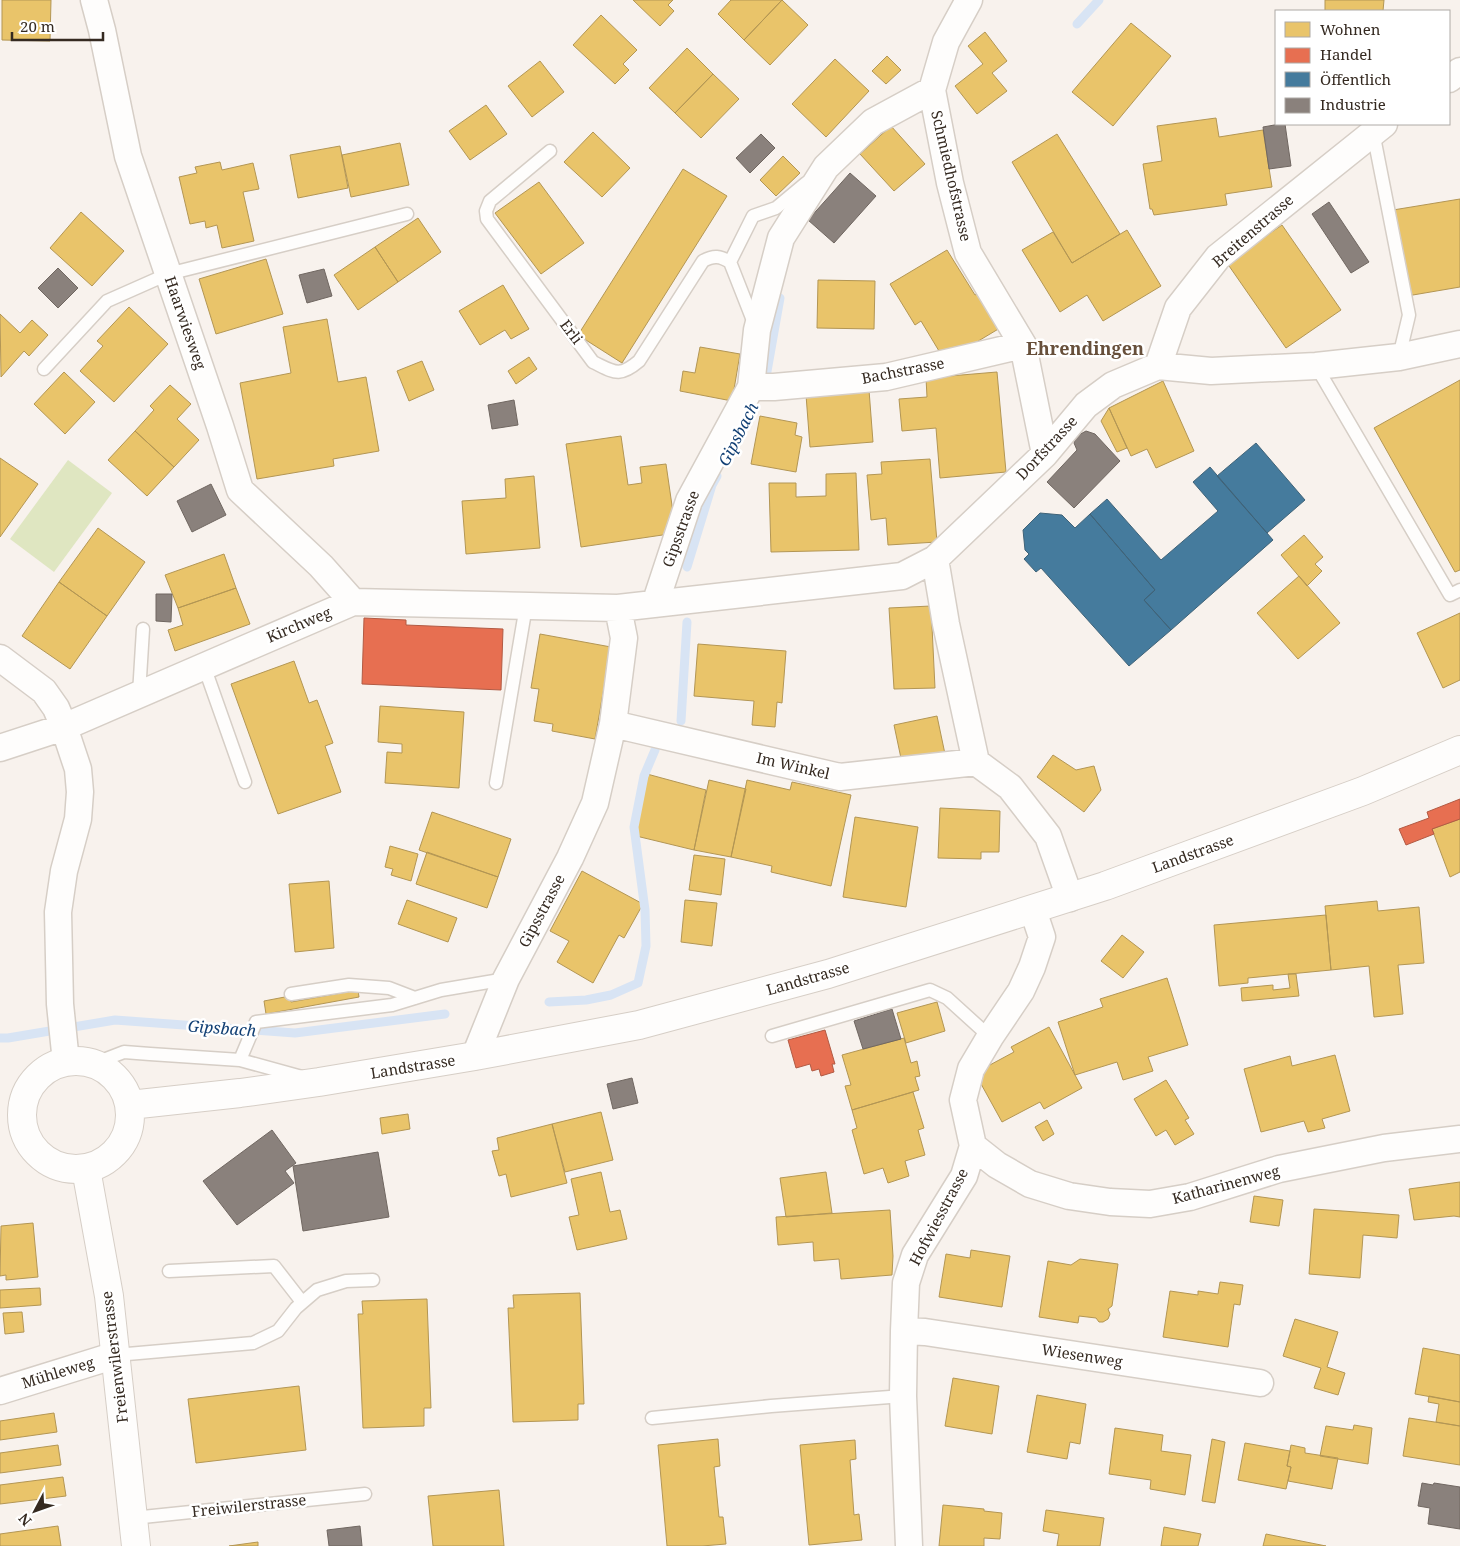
<svg xmlns="http://www.w3.org/2000/svg" width="1460" height="1546" font-family="'Noto Serif',serif">
  <rect width="100%" height="100%" fill="#f8f2ed"/>
  <path fill="#dfe6c1" d="M 68,460 L 112,493 L 54,572 L 10,539 Z"/>
  <path fill="#e9c46a" stroke="#b39654" d="M 2,0 L 51,0 L 50,41 L 2,40 Z
    M 633,0 L 673,0 L 668,5 L 674,11 L 660,26 Z
    M 731,0 L 782,0 L 744,40 L 718,14 Z
    M 782,0 L 808,25 L 770,65 L 744,40 Z
    M 1325,0 L 1384,0 L 1383,11 L 1325,11 Z
    M 601,15 L 637,50 L 623,64 L 629,70 L 615,84 L 573,45 Z
    M 1131,23 L 1171,56 L 1113,126 L 1072,92 Z
    M 985,32 L 1007,61 L 992,73 L 1007,91 L 977,114 L 955,86 L 983,64 L 968,46 Z
    M 687,48 L 713,74 L 675,113 L 649,88 Z
    M 887,56 L 901,70 L 886,84 L 872,71 Z
    M 835,59 L 869,91 L 826,137 L 792,104 Z
    M 540,61 L 564,92 L 532,117 L 508,86 Z
    M 713,74 L 739,99 L 701,138 L 675,113 Z
    M 486,105 L 507,134 L 470,160 L 449,131 Z
    M 1216,118 L 1219,137 L 1263,130 L 1272,187 L 1225,194 L 1227,205 L 1154,215 L 1152,209 L 1150,209 L 1143,164 L 1162,161 L 1157,126 Z
    M 891,126 L 925,164 L 894,191 L 860,154 Z
    M 593,132 L 630,168 L 602,197 L 564,162 Z
    M 1057,134 L 1120,234 L 1072,263 L 1012,162 Z
    M 400,143 L 409,185 L 351,197 L 342,155 Z
    M 340,146 L 348,188 L 298,198 L 290,155 Z
    M 783,156 L 800,173 L 776,196 L 760,180 Z
    M 220,162 L 222,170 L 253,163 L 259,189 L 243,192 L 254,241 L 222,248 L 217,225 L 206,228 L 205,221 L 190,224 L 179,177 L 197,173 L 195,167 Z
    M 683,169 L 727,196 L 622,363 L 578,335 Z
    M 539,182 L 584,243 L 541,274 L 495,213 Z
    M 1460,199 L 1460,287 L 1407,296 L 1393,210 Z
    M 81,212 L 124,251 L 92,286 L 50,248 Z
    M 418,218 L 441,252 L 398,282 L 375,247 Z
    M 1282,225 L 1341,310 L 1286,348 L 1227,263 Z
    M 1127,230 L 1161,286 L 1103,321 L 1087,295 L 1060,312 L 1022,250 L 1053,232 L 1072,263 Z
    M 375,247 L 398,282 L 358,310 L 334,275 Z
    M 947,250 L 975,295 L 979,293 L 1000,328 L 945,361 L 921,321 L 915,325 L 890,284 Z
    M 266,259 L 283,314 L 216,334 L 199,279 Z
    M 818,280 L 875,281 L 874,329 L 817,328 Z
    M 503,285 L 529,329 L 511,339 L 505,330 L 480,345 L 459,311 Z
    M 129,307 L 168,344 L 114,402 L 80,371 L 103,346 L 97,341 Z
    M 0,314 L 20,333 L 32,320 L 48,335 L 29,356 L 24,351 L 1,377 Z
    M 327,319 L 338,382 L 366,377 L 379,451 L 333,459 L 334,466 L 257,479 L 240,383 L 291,373 L 283,327 Z
    M 700,347 L 740,354 L 732,401 L 680,391 L 683,371 L 695,373 Z
    M 529,357 L 537,369 L 516,384 L 508,371 Z
    M 422,361 L 434,390 L 409,401 L 397,371 Z
    M 64,372 L 95,402 L 65,434 L 34,404 Z
    M 997,372 L 1006,472 L 940,478 L 936,428 L 902,431 L 899,399 L 927,397 L 926,378 Z
    M 1460,380 L 1460,570 L 1455,572 L 1374,428 Z
    M 1163,381 L 1194,451 L 1156,468 L 1147,449 L 1131,456 L 1109,408 Z
    M 170,385 L 191,404 L 177,419 L 199,440 L 174,467 L 135,431 L 154,410 L 150,406 Z
    M 869,390 L 873,442 L 810,447 L 806,395 Z
    M 1109,408 L 1127,448 L 1117,452 L 1101,421 Z
    M 760,416 L 797,423 L 795,435 L 802,437 L 796,472 L 751,464 Z
    M 135,431 L 174,467 L 147,496 L 108,460 Z
    M 621,436 L 628,485 L 642,483 L 640,467 L 666,464 L 676,533 L 581,547 L 566,444 Z
    M 0,458 L 38,484 L 0,537 Z
    M 930,459 L 937,542 L 888,545 L 886,518 L 871,520 L 867,475 L 882,474 L 881,462 Z
    M 856,473 L 859,550 L 771,552 L 769,483 L 796,483 L 796,497 L 826,496 L 826,474 Z
    M 534,476 L 540,548 L 466,554 L 462,501 L 506,498 L 505,479 Z
    M 98,528 L 145,562 L 107,616 L 59,582 Z
    M 1304,535 L 1323,557 L 1315,564 L 1322,571 L 1307,586 L 1281,555 Z
    M 224,554 L 236,588 L 178,608 L 165,575 Z
    M 1299,576 L 1340,623 L 1298,659 L 1257,613 Z
    M 59,582 L 107,616 L 70,669 L 22,636 Z
    M 236,588 L 250,624 L 175,651 L 168,630 L 183,625 L 178,608 Z
    M 931,606 L 935,688 L 894,689 L 889,608 Z
    M 1460,613 L 1460,680 L 1443,688 L 1417,633 Z
    M 540,634 L 611,647 L 595,739 L 552,731 L 553,724 L 534,721 L 539,689 L 531,688 Z
    M 698,644 L 786,651 L 782,703 L 777,702 L 775,727 L 752,725 L 754,701 L 694,696 Z
    M 294,661 L 309,703 L 317,700 L 333,743 L 325,746 L 341,792 L 278,814 L 231,684 Z
    M 380,706 L 464,712 L 459,788 L 385,783 L 387,752 L 402,753 L 402,744 L 378,742 Z
    M 937,716 L 945,754 L 902,763 L 894,725 Z
    M 1053,755 L 1076,770 L 1094,766 L 1101,790 L 1084,812 L 1037,777 Z
    M 647,774 L 706,790 L 694,850 L 632,835 Z
    M 709,780 L 746,789 L 731,857 L 694,850 Z
    M 747,780 L 790,790 L 792,782 L 851,795 L 831,886 L 771,872 L 772,866 L 731,857 Z
    M 940,808 L 1000,811 L 999,852 L 981,852 L 981,859 L 938,858 Z
    M 432,812 L 511,839 L 498,877 L 419,850 Z
    M 855,817 L 918,827 L 906,907 L 843,897 Z
    M 1460,819 L 1460,872 L 1450,877 L 1432,829 Z
    M 390,846 L 418,854 L 411,881 L 391,875 L 393,869 L 385,867 Z
    M 427,852 L 498,877 L 487,908 L 416,884 Z
    M 694,855 L 725,859 L 721,895 L 689,890 Z
    M 582,871 L 643,904 L 624,938 L 619,935 L 593,983 L 557,962 L 569,941 L 550,931 Z
    M 329,881 L 334,948 L 295,952 L 289,884 Z
    M 407,900 L 457,918 L 448,942 L 398,924 Z
    M 685,900 L 717,903 L 712,946 L 681,942 Z
    M 1377,901 L 1378,911 L 1419,907 L 1424,963 L 1398,965 L 1403,1014 L 1374,1017 L 1369,966 L 1331,970 L 1325,906 Z
    M 1326,915 L 1331,970 L 1248,978 L 1248,983 L 1219,986 L 1214,925 Z
    M 1122,935 L 1144,952 L 1123,978 L 1101,961 Z
    M 1288,974 L 1296,974 L 1299,996 L 1242,1001 L 1241,988 L 1273,985 L 1273,990 L 1290,988 Z
    M 1167,978 L 1188,1045 L 1148,1057 L 1153,1071 L 1123,1080 L 1117,1062 L 1075,1075 L 1058,1022 L 1103,1007 L 1100,999 Z
    M 358,990 L 359,997 L 266,1014 L 264,1001 L 290,996 L 291,1002 Z
    M 937,1002 L 945,1031 L 906,1043 L 897,1013 Z
    M 1049,1027 L 1082,1088 L 1044,1109 L 1040,1102 L 1002,1122 L 975,1073 L 1014,1052 L 1011,1047 Z
    M 904,1038 L 911,1063 L 917,1061 L 920,1076 L 915,1077 L 919,1090 L 852,1110 L 845,1086 L 851,1085 L 842,1055 Z
    M 1335,1055 L 1350,1111 L 1322,1119 L 1325,1128 L 1308,1132 L 1304,1121 L 1261,1132 L 1244,1069 L 1290,1056 L 1292,1066 Z
    M 1166,1080 L 1189,1118 L 1185,1120 L 1194,1134 L 1175,1145 L 1166,1130 L 1156,1136 L 1134,1099 Z
    M 913,1092 L 924,1128 L 918,1130 L 925,1155 L 905,1161 L 909,1176 L 888,1183 L 883,1168 L 864,1174 L 852,1130 L 857,1128 L 852,1110 Z
    M 601,1112 L 613,1160 L 565,1172 L 552,1124 Z
    M 408,1114 L 410,1129 L 382,1134 L 380,1118 Z
    M 1047,1120 L 1054,1134 L 1043,1141 L 1035,1127 Z
    M 552,1124 L 567,1183 L 511,1197 L 506,1174 L 499,1176 L 492,1151 L 499,1150 L 497,1138 Z
    M 601,1172 L 610,1212 L 620,1210 L 627,1239 L 577,1250 L 569,1217 L 579,1215 L 571,1179 Z
    M 826,1172 L 832,1213 L 786,1217 L 780,1178 Z
    M 1460,1182 L 1460,1217 L 1454,1216 L 1414,1220 L 1409,1189 Z
    M 1254,1196 L 1283,1200 L 1279,1226 L 1250,1222 Z
    M 1314,1209 L 1399,1215 L 1397,1238 L 1363,1235 L 1360,1278 L 1309,1274 Z
    M 890,1210 L 893,1256 L 892,1275 L 841,1279 L 839,1259 L 814,1261 L 813,1242 L 778,1245 L 776,1217 Z
    M 33,1223 L 38,1277 L 6,1280 L 6,1275 L 0,1276 L 1,1226 Z
    M 971,1250 L 1010,1256 L 1002,1307 L 939,1297 L 946,1254 L 970,1258 Z
    M 1080,1259 L 1118,1264 L 1112,1306 L 1108,1309 L 1110,1314 L 1108,1319 L 1103,1322 L 1099,1322 L 1096,1318 L 1079,1316 L 1078,1323 L 1039,1317 L 1048,1261 L 1071,1265 Z
    M 1220,1282 L 1243,1285 L 1240,1305 L 1234,1304 L 1228,1347 L 1163,1337 L 1170,1291 L 1198,1295 L 1198,1291 L 1218,1294 Z
    M 40,1288 L 41,1305 L 0,1308 L 0,1290 Z
    M 580,1293 L 584,1404 L 578,1404 L 578,1420 L 513,1422 L 508,1308 L 514,1308 L 513,1295 Z
    M 427,1299 L 431,1408 L 424,1408 L 424,1426 L 363,1428 L 358,1314 L 363,1314 L 362,1301 Z
    M 22,1312 L 24,1332 L 5,1334 L 3,1313 Z
    M 1295,1319 L 1338,1332 L 1327,1367 L 1345,1373 L 1338,1395 L 1314,1388 L 1321,1368 L 1283,1356 Z
    M 1423,1348 L 1460,1355 L 1460,1402 L 1415,1394 Z
    M 953,1378 L 999,1386 L 992,1434 L 945,1426 Z
    M 299,1386 L 306,1450 L 196,1463 L 188,1399 Z
    M 1037,1395 L 1086,1404 L 1080,1444 L 1070,1442 L 1067,1459 L 1027,1452 Z
    M 1429,1396 L 1460,1402 L 1460,1426 L 1436,1422 L 1439,1404 L 1428,1402 Z
    M 54,1413 L 57,1432 L 0,1440 L 0,1421 Z
    M 1409,1418 L 1460,1426 L 1460,1465 L 1403,1456 Z
    M 1354,1425 L 1372,1428 L 1368,1464 L 1320,1456 L 1326,1426 L 1353,1430 Z
    M 1115,1428 L 1163,1435 L 1161,1451 L 1191,1455 L 1185,1495 L 1150,1489 L 1151,1480 L 1109,1474 Z
    M 718,1439 L 720,1466 L 714,1467 L 719,1517 L 723,1517 L 726,1544 L 702,1546 L 667,1546 L 658,1445 Z
    M 1212,1439 L 1225,1442 L 1215,1503 L 1202,1501 Z
    M 855,1440 L 856,1459 L 850,1460 L 854,1515 L 859,1514 L 862,1540 L 809,1545 L 800,1445 Z
    M 1245,1443 L 1290,1451 L 1287,1466 L 1291,1467 L 1286,1489 L 1238,1480 Z
    M 58,1445 L 61,1465 L 0,1473 L 0,1453 Z
    M 1291,1445 L 1305,1448 L 1305,1453 L 1338,1458 L 1332,1489 L 1288,1481 L 1291,1467 L 1287,1466 Z
    M 63,1477 L 66,1496 L 0,1504 L 0,1485 Z
    M 499,1490 L 504,1546 L 433,1546 L 428,1496 Z
    M 943,1505 L 984,1509 L 984,1511 L 1002,1513 L 1000,1539 L 984,1538 L 984,1546 L 939,1546 Z
    M 1046,1510 L 1104,1518 L 1100,1546 L 1057,1546 L 1059,1534 L 1043,1531 Z
    M 58,1526 L 61,1546 L 0,1546 L 0,1534 Z
    M 1164,1527 L 1201,1534 L 1198,1546 L 1161,1546 Z
    M 1266,1534 L 1326,1546 L 1263,1546 Z
    M 258,1542 L 258,1546 L 229,1546 Z"/>
  <path fill="#e76f51" stroke="#b25a43" d="M 364,618 L 406,620 L 406,625 L 503,629 L 501,690 L 362,684 Z
    M 1460,799 L 1460,819 L 1432,829 L 1434,834 L 1406,845 L 1399,829 L 1429,818 L 1427,812 Z
    M 825,1030 L 835,1064 L 832,1064 L 834,1072 L 821,1076 L 819,1069 L 812,1071 L 810,1064 L 796,1068 L 788,1040 Z"/>
  <path fill="#457b9d" stroke="#406378" d="M 1256,443 L 1305,500 L 1267,533 L 1217,476 Z
    M 1210,467 L 1273,540 L 1171,630 L 1144,600 L 1155,590 L 1090,514 L 1107,499 L 1161,560 L 1218,511 L 1193,482 Z
    M 1040,513 L 1062,515 L 1075,528 L 1090,514 L 1155,590 L 1144,600 L 1171,630 L 1129,666 L 1041,568 L 1036,572 L 1024,559 L 1029,554 L 1025,550 L 1023,530 Z"/>
  <path fill="#8a817c" stroke="#706761" d="M 1280,124 L 1285,124 L 1291,166 L 1269,169 L 1263,127 Z
    M 761,134 L 775,148 L 750,173 L 736,158 Z
    M 850,173 L 876,196 L 834,243 L 808,220 Z
    M 1329,202 L 1369,262 L 1351,273 L 1312,214 Z
    M 58,268 L 78,288 L 58,308 L 38,288 Z
    M 324,269 L 332,296 L 307,303 L 299,275 Z
    M 514,400 L 518,425 L 492,429 L 488,405 Z
    M 1086,431 L 1095,434 L 1120,461 L 1074,508 L 1047,482 L 1077,450 L 1074,443 L 1077,436 Z
    M 211,484 L 226,515 L 192,532 L 177,501 Z
    M 156,594 L 172,594 L 171,622 L 156,621 Z
    M 892,1009 L 901,1039 L 863,1049 L 854,1021 Z
    M 632,1078 L 638,1103 L 613,1109 L 607,1084 Z
    M 272,1130 L 296,1163 L 285,1171 L 294,1183 L 237,1225 L 203,1181 Z
    M 378,1152 L 389,1217 L 303,1231 L 293,1166 Z
    M 1422,1483 L 1433,1485 L 1434,1483 L 1460,1487 L 1460,1529 L 1428,1524 L 1430,1508 L 1418,1506 Z
    M 360,1526 L 362,1546 L 329,1546 L 327,1530 Z"/>
  <g fill="none" stroke-linecap="round" stroke-linejoin="round">
    <path stroke="#d8e4f4" stroke-width="9" d="M 1077,24 L 1099,0
      M 763,384 L 766,377 L 780,298
      M 687,567 L 712,485 L 717,476
      M 681,721 L 687,622
      M 549,1002 L 586,1000 L 611,995 L 638,983 L 646,946 L 645,910 L 634,827 L 644,776 L 655,750
      M 0,1038 L 8,1038 L 115,1020 L 295,1033 L 445,1014"/>
    <defs>
      <path id="service" d="M 1373,132 L 1409,315 L 1399,357
        M 550,151 L 490,201 L 486,211 L 487,219 L 593,362 C 614,372 619,378 639,361 L 703,261 C 714,255 720,256 730,262 L 754,323
        M 730,262 L 753,216 L 776,208 L 806,183
        M 1316,366 L 1450,595 L 1460,590
        M 44,369 L 107,301 L 168,274 L 407,214
        M 204,666 L 245,782
        M 139,694 L 143,629
        M 496,783 L 526,606
        M 291,994 L 349,985 L 389,988 L 415,998
        M 772,1036 L 930,990 L 947,998 L 990,1037
        M 240,1060 L 256,1022 L 392,1005 L 441,990 L 506,979
        M 93,1064 L 124,1052 L 150,1054 L 240,1060 L 302,1077
        M 169,1271 L 274,1266 L 302,1302
        M 116,1355 L 253,1343 L 278,1331 L 296,1308 L 317,1290 L 346,1281 L 373,1280
        M 652,1418 L 771,1406 L 903,1396
        M 133,1518 L 365,1494"/>
      <path id="minor" d="M 94,0 L 102,30 L 128,156 L 220,426 L 240,490 L 321,566 L 353,602
        M 1449,79 L 1460,71
        M 932,90 L 950,183 L 968,253 L 1023,345 L 1045,454
        M 1158,366 L 1178,308 L 1218,257 L 1384,124
        M 751,387 L 774,387 L 886,377 L 1023,345
        M 935,559 L 946,624 L 976,762
        M 655,604 L 689,501 L 751,387 L 757,330 L 781,238 L 826,167 L 873,122 L 932,90 L 946,42 L 969,0
        M 0,658 L 44,691 L 56,708 L 64,727 L 78,769 L 80,792 L 78,819 L 64,871 L 58,912 L 60,1004 L 66,1062
        M 613,724 L 840,777 L 976,762 L 1010,787 L 1048,836 L 1070,898
        M 0,748 L 64,727 L 353,602 L 618,608 L 902,576 L 935,559 L 1045,454 L 1086,405 L 1113,385 L 1158,366 L 1211,371 L 1316,366 L 1399,357 L 1460,344
        M 475,1056 L 506,979 L 570,858 L 595,803 L 613,724 L 624,638 L 618,608
        M 973,1146 L 997,1165 L 1030,1184 L 1069,1196 L 1110,1202 L 1150,1204 L 1190,1197 L 1279,1169 L 1384,1148 L 1460,1139
        M 904,1331 L 925,1332 L 1260,1383
        M 0,1391 L 116,1355
        M 909,1546 L 903,1396 L 904,1331 L 906,1283 L 915,1255 L 964,1176 L 973,1146 L 963,1100 L 971,1069 L 990,1037 L 1021,991 L 1032,967 L 1042,937 L 1033,910"/>
      <path id="tertiary" d="M 86,1169 L 109,1296 L 136,1546"/>
      <path id="secondary" d="M22 1115a54 54 0 1 1 108 0a54 54 0 1 1-108 0Z
        M 130,1105 L 240,1093 L 319,1082 L 475,1056 L 639,1025 L 828,974 L 1105,886 L 1363,791 L 1460,750"/>
    </defs>
    <use href="#service" stroke="#d6cec6" stroke-width="15"/>
    <use href="#minor" stroke="#d6cec6" stroke-width="29"/>
    <use href="#tertiary" stroke="#d6cec6" stroke-width="30"/>
    <use href="#secondary" stroke="#d6cec6" stroke-width="30"/>
    <use href="#service" stroke="#fefdfc" stroke-width="12"/>
    <use href="#minor" stroke="#fefdfc" stroke-width="26"/>
    <use href="#tertiary" stroke="#fefdfc" stroke-width="28"/>
    <use href="#secondary" stroke="#fefdfc" stroke-width="28"/>
  </g>
  <g text-anchor="middle" stroke-width="5" stroke-linejoin="round" paint-order="stroke">
    <g font-size="15" fill="#352a21" stroke="#fff">
      <text transform="translate(951 176) rotate(77)" y="5">Schmiedhofstrasse</text>
      <text transform="translate(1253 231) rotate(-41)" y="5">Breitenstrasse</text>
      <text transform="translate(185 323) rotate(71)" y="5">Haarwiesweg</text>
      <text transform="translate(571 332) rotate(53)" y="5">Erli</text>
      <text transform="translate(903 371) rotate(-11)" y="5">Bachstrasse</text>
      <text transform="translate(1047 448) rotate(-47)" y="5">Dorfstrasse</text>
      <text transform="translate(681 529) rotate(-70)" y="5">Gipsstrasse</text>
      <text transform="translate(299 625) rotate(-23)" y="5">Kirchweg</text>
      <text transform="translate(793 766) rotate(13)" y="5">Im Winkel</text>
      <text transform="translate(1193 854) rotate(-20)" y="5">Landstrasse</text>
      <text transform="translate(542 911) rotate(-62)" y="5">Gipsstrasse</text>
      <text transform="translate(808 979) rotate(-16)" y="5">Landstrasse</text>
      <text transform="translate(413 1067) rotate(-9)" y="5">Landstrasse</text>
      <text transform="translate(1226 1185) rotate(-15)" y="5">Katharinenweg</text>
      <text transform="translate(939 1217) rotate(-62)" y="5">Hofwiesstrasse</text>
      <text transform="translate(1082 1356) rotate(9)" y="5">Wiesenweg</text>
      <text transform="translate(115 1357) rotate(-97)" y="5">Freienwilerstrasse</text>
      <text transform="translate(58 1373) rotate(-17)" y="5">Mühleweg</text>
      <text transform="translate(249 1506) rotate(-6)" y="5">Freiwilerstrasse</text>
    </g>
    <g font-size="16" font-style="italic" fill="#113f74" stroke="#fff">
      <text transform="translate(738 434) rotate(-63)" y="6">Gipsbach</text>
      <text transform="translate(222 1028) rotate(4)" y="6">Gipsbach</text>
    </g>
    <g font-size="18" font-weight="bold" fill="#674f3a" stroke="#fff">
      <text x="1085" y="355">Ehrendingen</text>
    </g>
  </g>
  <rect x="1275" y="10" width="175" height="115" fill="#ffffff" stroke="#aeaaa6"/>
  <rect x="1285" y="22" width="25" height="15" fill="#e9c46a" stroke="#aeaaa6"/>
  <text x="1320" y="35" font-size="15" fill="#352a21">Wohnen</text>
  <rect x="1285" y="48" width="25" height="15" fill="#e76f51" stroke="#aeaaa6"/>
  <text x="1320" y="60" font-size="15" fill="#352a21">Handel</text>
  <rect x="1285" y="72" width="25" height="15" fill="#457b9d" stroke="#aeaaa6"/>
  <text x="1320" y="85" font-size="15" fill="#352a21">Öffentlich</text>
  <rect x="1285" y="98" width="25" height="15" fill="#8a817c" stroke="#aeaaa6"/>
  <text x="1320" y="110" font-size="15" fill="#352a21">Industrie</text>
  <g transform="translate(35 1511) rotate(229)" stroke="#ffffff" stroke-width="4" paint-order="stroke">
  <path d="M0-4L9 19L0 12L-9 19Z" fill="#352a21"/>
  <text y="-8" font-size="14" font-weight="bold" text-anchor="middle" fill="#352a21">N</text>
  </g>
  <path d="M12 32v8h91v-8" fill="none" stroke="#352a21" stroke-width="2.5"/>
  <text x="20" y="32" font-size="15" fill="#352a21" stroke="#ffffff" stroke-width="4" paint-order="stroke">20 m</text>
</svg>
